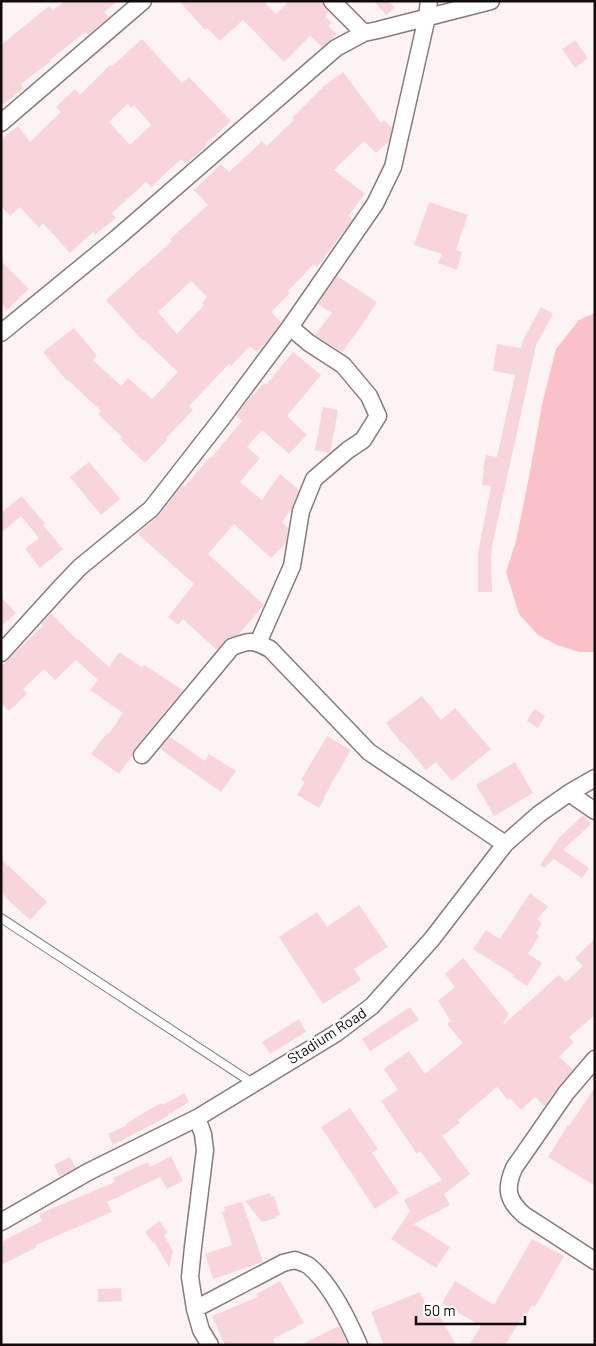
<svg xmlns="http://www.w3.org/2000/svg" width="596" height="1346" font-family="Barlow,sans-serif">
  <rect width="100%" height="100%" fill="#fef3f4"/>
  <path fill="#fbc1c9" d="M 595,313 L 595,652 L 579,652 L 557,645 L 538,635 L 519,614 L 506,572 L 516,541 L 529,477 L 542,405 L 556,349 L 579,320 Z"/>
  <path fill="#f8d5da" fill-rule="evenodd" d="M 64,1 L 118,1 L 104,12 L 109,17 L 88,35 L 85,32 L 50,60 L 51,61 L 21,84 L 24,88 L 1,106 L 1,45 L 49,6 L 53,10 Z
    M 179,1 L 263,1 L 276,14 L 289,1 L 322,1 L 325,8 L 329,12 L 325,16 L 332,23 L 328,26 L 337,34 L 322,47 L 310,36 L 284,62 L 243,20 L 220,41 L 207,28 L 205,30 Z
    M 374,1 L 389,1 L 395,8 L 386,15 Z
    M 142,39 L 182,83 L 189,77 L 231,121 L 206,144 L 207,145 L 186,164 L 181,159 L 151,187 L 146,182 L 112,213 L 116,218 L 95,235 L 93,232 L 70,253 L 43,223 L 39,228 L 20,207 L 10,216 L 1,206 L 1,139 L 18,126 L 30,142 L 61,112 L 56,107 L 75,89 L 80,95 L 110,65 L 112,66 ZM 127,104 L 131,108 L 134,105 L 151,125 L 130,145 L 109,122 Z
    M 575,40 L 588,58 L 575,68 L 562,49 Z
    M 343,72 L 381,123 L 384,120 L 392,128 L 389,141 L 376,153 L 364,141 L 334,170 L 365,194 L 348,216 L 353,219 L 317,267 L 314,264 L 288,291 L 290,293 L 272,311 L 273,312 L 272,313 L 281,322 L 269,339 L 257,352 L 250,346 L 231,366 L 229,364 L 189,406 L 193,410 L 166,438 L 168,439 L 145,463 L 120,439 L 122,437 L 98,414 L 101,411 L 68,380 L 67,381 L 43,352 L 74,328 L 97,356 L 93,360 L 121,386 L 128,378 L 152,399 L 178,372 L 144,340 L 143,341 L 106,300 L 172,241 L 170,239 L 208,205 L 194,190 L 221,164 L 229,172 L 262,141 L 267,146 L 294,120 L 292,118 L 325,85 ZM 191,281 L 207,297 L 202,303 L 204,305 L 177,334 L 158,312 Z
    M 429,202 L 468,215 L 456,250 L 462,252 L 457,270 L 438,263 L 442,254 L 414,245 Z
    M 1,261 L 29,289 L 7,310 L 1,304 Z
    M 337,276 L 377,302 L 362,325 L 342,352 L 315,335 L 332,313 L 318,304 Z
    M 541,307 L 553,314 L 536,345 L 492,547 L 491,561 L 492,592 L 478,592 L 478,553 L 491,486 L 482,485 L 484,469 L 483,469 L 486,455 L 497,457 L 515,375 L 493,371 L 497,344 L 521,348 L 523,340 Z
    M 293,352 L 321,375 L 287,416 L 307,435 L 289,454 L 262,430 L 247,447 L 260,458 L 240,482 L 262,500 L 280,474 L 299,490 L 292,508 L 282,522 L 288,528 L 286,543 L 271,558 L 234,524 L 208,554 L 264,605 L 239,634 L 225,640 L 217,650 L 183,619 L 178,625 L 168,617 L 194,584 L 138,534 L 159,515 L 183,485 L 185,486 L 210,457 L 211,458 L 242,421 L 236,416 L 245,404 L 264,383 L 266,385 Z
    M 323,407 L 338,410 L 330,453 L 315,450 Z
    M 89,462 L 120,499 L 101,515 L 70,477 Z
    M 22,496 L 45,524 L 43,525 L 63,549 L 40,568 L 25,549 L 39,538 L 21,516 L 1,533 L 1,513 Z
    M 1,597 L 16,613 L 1,626 Z
    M 51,613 L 77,640 L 78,639 L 109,667 L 119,652 L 142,667 L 144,665 L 183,690 L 134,749 L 132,753 L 132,756 L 119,774 L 91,754 L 107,733 L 109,734 L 123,713 L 90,690 L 98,680 L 76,660 L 55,680 L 44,669 L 23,689 L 27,694 L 9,711 L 1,703 L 1,666 L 43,626 L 41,624 Z
    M 422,696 L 441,720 L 455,708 L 491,749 L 452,781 L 436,762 L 426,770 L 403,743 L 402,744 L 386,723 Z
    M 534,709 L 545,716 L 538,728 L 527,721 Z
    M 327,736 L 351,750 L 324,797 L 325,798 L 319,808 L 297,795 L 305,782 L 301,780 Z
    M 170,737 L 205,761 L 209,754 L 236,771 L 221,792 L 160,749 Z
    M 515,762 L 533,793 L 494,816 L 476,785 Z
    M 583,815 L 591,824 L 563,850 L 589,868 L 582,878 L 554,859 L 544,868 L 540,865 L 559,838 Z
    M 1,859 L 47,902 L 30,920 L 1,893 Z
    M 530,893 L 548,907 L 537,919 L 542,923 L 536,933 L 539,936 L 528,954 L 542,963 L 527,986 L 513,977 L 514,975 L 473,949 L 486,930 L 500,939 Z
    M 359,905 L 388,947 L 354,969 L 361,980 L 323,1004 L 279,937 L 317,912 L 327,927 Z
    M 595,939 L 595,1015 L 569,1037 L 574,1042 L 559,1057 L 573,1070 L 558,1087 L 545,1106 L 544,1106 L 535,1097 L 521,1110 L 510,1098 L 508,1100 L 497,1087 L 458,1120 L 460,1123 L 442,1136 L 470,1174 L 444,1194 L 450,1205 L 414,1224 L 450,1247 L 436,1268 L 391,1239 L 410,1211 L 404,1200 L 442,1180 L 420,1151 L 417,1154 L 381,1101 L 398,1090 L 384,1069 L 409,1051 L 425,1074 L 463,1043 L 447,1024 L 451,1021 L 438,1001 L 455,987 L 445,974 L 463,958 L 509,1014 L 503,1023 L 504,1024 L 559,975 L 566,982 L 583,966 L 575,958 Z
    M 410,1007 L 419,1020 L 370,1051 L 362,1039 Z
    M 299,1019 L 306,1032 L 270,1054 L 262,1042 Z
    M 595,1087 L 595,1186 L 548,1157 L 568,1125 L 569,1126 Z
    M 184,1093 L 189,1102 L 168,1115 L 168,1116 L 113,1145 L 108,1134 L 127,1125 L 126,1124 L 150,1109 L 162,1103 L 163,1105 Z
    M 350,1108 L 378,1149 L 372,1153 L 399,1193 L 375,1209 L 321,1127 Z
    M 171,1156 L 183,1181 L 167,1189 L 160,1177 L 116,1198 L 107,1202 L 112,1212 L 36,1245 L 37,1247 L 1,1265 L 1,1242 L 42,1221 L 39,1214 L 115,1182 L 113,1178 L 148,1162 L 150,1167 Z
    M 70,1157 L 76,1168 L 60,1176 L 54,1165 Z
    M 270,1193 L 271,1197 L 274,1196 L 280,1215 L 276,1216 L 277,1218 L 262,1222 L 245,1201 Z
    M 242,1202 L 263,1262 L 213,1279 L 205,1254 L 232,1245 L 222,1212 L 225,1211 L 224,1207 Z
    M 159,1221 L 168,1232 L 164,1235 L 173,1251 L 169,1267 L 154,1242 L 153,1243 L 145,1232 Z
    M 532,1239 L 564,1256 L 535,1307 L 532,1305 L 527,1314 L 525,1313 L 505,1345 L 469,1345 L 481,1326 L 442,1303 L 455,1281 L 494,1305 Z
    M 280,1281 L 304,1323 L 273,1339 L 276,1345 L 225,1345 L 212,1316 L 258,1297 L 256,1294 Z
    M 121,1288 L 122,1301 L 98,1302 L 98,1289 Z
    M 420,1292 L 432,1319 L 437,1311 L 456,1345 L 384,1345 L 371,1312 Z
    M 339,1326 L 348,1345 L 300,1345 Z"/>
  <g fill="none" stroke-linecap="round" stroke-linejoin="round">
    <defs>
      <path id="lane" d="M 1,918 L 254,1084"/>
      <path id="street" d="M 332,1 L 364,33
        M 1,123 L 143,1
        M 1,333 L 117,238 L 336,48 L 364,33 L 378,30 L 491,1
        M 258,643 L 292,566 L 301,511 L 314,479 L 348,450 L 363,440 L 378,416 L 369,396 L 343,365 L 309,343 L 290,327
        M 1,653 L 61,587 L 80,567 L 151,509 L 222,418 L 290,327 L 375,204 L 393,167 L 427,17 L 429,1
        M 142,755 L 232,647 C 250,640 253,640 270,649 L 369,752 L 505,844
        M 569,793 L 595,811
        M 595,1059 L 566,1093 L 514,1168 C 505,1189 507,1200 524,1215 L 595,1261
        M 197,1118 L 203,1134 L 205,1150 L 193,1247 L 190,1277 L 195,1309 L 201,1330 L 210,1345
        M 1,1222 L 88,1172 L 197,1118 L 335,1034 L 372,1006 L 432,939 L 505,844 L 539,814 L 569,793 L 595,778
        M 195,1309 L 283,1263 L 295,1260 C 299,1262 305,1263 309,1266 C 331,1284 348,1320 359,1345"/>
    </defs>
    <use href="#lane" stroke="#89797b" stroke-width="10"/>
    <use href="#street" stroke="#89797b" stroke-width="19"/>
    <use href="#lane" stroke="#fff" stroke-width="8"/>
    <use href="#street" stroke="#fff" stroke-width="16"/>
  </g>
  <g text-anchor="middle" stroke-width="4.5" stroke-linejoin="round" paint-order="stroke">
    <g font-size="15" fill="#110b0c" stroke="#fff">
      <text transform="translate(327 1036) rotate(-33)" y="5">Stadium Road</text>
    </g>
  </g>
  <rect width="596" height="1346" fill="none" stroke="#110b0c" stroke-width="5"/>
  <path d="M416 1316v8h109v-8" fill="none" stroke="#110b0c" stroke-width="2.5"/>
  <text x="424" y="1316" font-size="15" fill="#110b0c" stroke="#ffffff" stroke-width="4" paint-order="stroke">50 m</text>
</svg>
